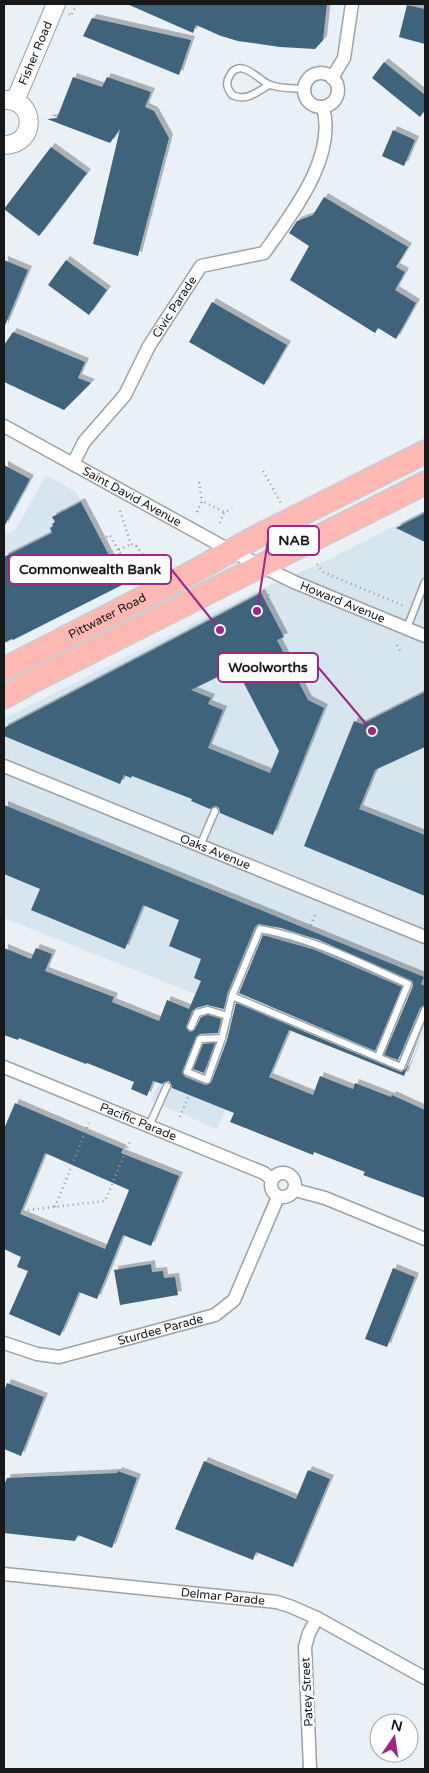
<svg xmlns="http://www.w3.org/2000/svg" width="429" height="1773" font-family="'Varela Round',sans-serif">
  <defs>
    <filter id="shadow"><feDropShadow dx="4" dy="-4" stdDeviation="0" flood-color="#0004"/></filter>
  </defs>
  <rect width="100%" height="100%" fill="#eaf1f6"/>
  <path fill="#d7e5ef" d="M 46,475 L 76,492 L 124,584 L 4,645 L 4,535 L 16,529 Z
    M 425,510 L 425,1024 L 404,1076 L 262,1019 L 217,1129 L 151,1101 L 195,994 L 4,918 L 4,719 L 256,591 L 324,562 Z"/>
  <path fill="#40637c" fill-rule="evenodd" filter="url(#shadow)" d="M 127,4 L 327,4 L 323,40 L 315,49 L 280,47 L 238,41 L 221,36 L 196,25 L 193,33 Z
    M 407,5 L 425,9 L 425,44 L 399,37 Z
    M 92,18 L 191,40 L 179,75 L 83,36 Z
    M 384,62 L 425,95 L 425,110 L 420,117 L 372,78 Z
    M 73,77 L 102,87 L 107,77 L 151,92 L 145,107 L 154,111 L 169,138 L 138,256 L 93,244 L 120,129 L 110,143 L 47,119 L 57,118 Z
    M 393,130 L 415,140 L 404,166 L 382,156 Z
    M 51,147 L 87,173 L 39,236 L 4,209 Z
    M 324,197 L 408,247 L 396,267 L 405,272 L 395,290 L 416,303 L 396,339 L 378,328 L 375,333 L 290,280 L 309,246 L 289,233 L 297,221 L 313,215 Z
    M 4,260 L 28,270 L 4,328 Z
    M 66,260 L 107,290 L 89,315 L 48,285 Z
    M 212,302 L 287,345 L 264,385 L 189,342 Z
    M 13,332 L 85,362 L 78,378 L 91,383 L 64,410 L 4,382 L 4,345 Z
    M 4,465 L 30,479 L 4,527 Z
    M 81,502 L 124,584 L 13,640 L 12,639 L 4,643 L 4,557 L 52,533 L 50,528 L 53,526 L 52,524 L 55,522 L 52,517 Z
    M 425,513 L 425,542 L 396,528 Z
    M 261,593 L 284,637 L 277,640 L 308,700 L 324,708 L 273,835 L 220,813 L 219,808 L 216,806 L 210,809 L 191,801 L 192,799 L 132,776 L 131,778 L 124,775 L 120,784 L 4,736 L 4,728 ZM 236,668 L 279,751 L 270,773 L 208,748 L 223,710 L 208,704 L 211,698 L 191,690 Z
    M 425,692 L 425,747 L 375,770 L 359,809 L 425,835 L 425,896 L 304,846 L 354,721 L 362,724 Z
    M 4,805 L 424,977 L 421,984 L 425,986 L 425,1005 L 420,1008 L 398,1060 L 384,1055 L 413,986 L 412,981 L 319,940 L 281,928 L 258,924 L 255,927 L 227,994 L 224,1009 L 207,1005 L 196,1008 L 192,1011 L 186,1027 L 190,1032 L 195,1029 L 201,1017 L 208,1015 L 221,1019 L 218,1033 L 200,1034 L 196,1037 L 182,1072 L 185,1077 L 205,1085 L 211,1083 L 227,1040 L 236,1003 L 401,1072 L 406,1069 L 425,1022 L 404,1076 L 289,1030 L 269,1077 L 313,1095 L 320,1076 L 353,1089 L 355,1083 L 391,1097 L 392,1095 L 425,1110 L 425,1198 L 363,1175 L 365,1172 L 314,1152 L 313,1155 L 230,1122 L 234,1113 L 172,1088 L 171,1084 L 169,1081 L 165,1082 L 162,1084 L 153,1081 L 147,1096 L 131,1089 L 134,1082 L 87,1063 L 86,1064 L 19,1038 L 18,1040 L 4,1035 L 4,948 L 31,959 L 36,948 L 52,954 L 45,971 L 114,997 L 112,1002 L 159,1021 L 167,1000 L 189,1009 L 201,981 L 194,978 L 201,959 L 169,946 L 179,920 L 143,905 L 125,949 L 31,910 L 40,889 L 4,874 Z
    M 263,935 L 315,950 L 402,987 L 375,1051 L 239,993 Z
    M 215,1043 L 204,1073 L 193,1069 L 203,1044 Z
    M 15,1103 L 123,1149 L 121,1153 L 179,1176 L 151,1246 L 123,1235 L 97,1299 L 79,1292 L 60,1336 L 9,1314 L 28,1271 L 17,1267 L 21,1257 L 4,1249 L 4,1129 ZM 45,1153 L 129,1190 L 105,1249 L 20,1214 Z
    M 151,1264 L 152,1272 L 163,1271 L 164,1278 L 175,1277 L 178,1295 L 120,1305 L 114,1270 Z
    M 393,1268 L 415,1277 L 387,1347 L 365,1339 Z
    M 7,1383 L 44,1397 L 21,1456 L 4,1449 L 4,1391 Z
    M 204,1461 L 296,1499 L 308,1470 L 330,1479 L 293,1567 L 256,1552 L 253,1560 L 175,1529 Z
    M 118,1471 L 137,1478 L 112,1548 L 78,1535 L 75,1541 L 4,1533 L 4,1485 L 7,1478 L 117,1473 Z"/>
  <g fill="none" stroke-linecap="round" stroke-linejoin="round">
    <defs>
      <path id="lane" d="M 269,85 C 257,92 246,102 232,95 C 228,89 225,84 229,77 C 239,56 258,79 268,84 C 278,89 293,88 304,89
        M 407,628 L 425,582
        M 200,846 L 215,811
        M 191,1027 L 197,1013 L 208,1010 L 228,1016
        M 222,1038 L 200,1039 L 187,1072 L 207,1080 L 222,1038 L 232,996
        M 378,1057 L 408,984 C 360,963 312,938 260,929 L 232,996 L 401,1067 L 425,1010
        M 149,1126 L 167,1086"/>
      <g id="street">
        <circle cx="321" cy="90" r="17"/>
        <path d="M 332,78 L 344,58 L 352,4"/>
        <path id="s1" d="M 4,426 L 231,551 L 294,582 L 425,636"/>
        <path id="s2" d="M 73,464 L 84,442 L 125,395 L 149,346 L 201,266 L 264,253 C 292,213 337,158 323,107"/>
        <path id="s3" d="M 4,766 L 425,937"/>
        <path id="s4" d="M 4,1067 L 264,1173 L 272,1179"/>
        <circle cx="283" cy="1185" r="12"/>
        <path d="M 295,1190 L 325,1198 L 425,1239"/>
        <path id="s5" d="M 4,1343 L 37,1354 L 59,1357 L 215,1315 L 234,1300 L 278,1197"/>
        <path id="s6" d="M 4,1574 L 277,1602 L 292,1607 L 317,1618 L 425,1678"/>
        <path d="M 310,1769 L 305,1647 L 309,1633 L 317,1618"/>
      </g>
      <g id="secondary">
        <path id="s7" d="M 15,101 L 56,4"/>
        <path d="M 4,145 C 38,145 36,98 4,100"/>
      </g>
      <g id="highway">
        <path id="s8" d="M 4,669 L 193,572 L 256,537 L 425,452"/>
        <path d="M 4,697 L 31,682 L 425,483"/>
      </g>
    </defs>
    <use href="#lane" stroke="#9ba2a7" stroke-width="9"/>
    <use href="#street" stroke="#9ba2a7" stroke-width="15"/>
    <use href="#secondary" stroke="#9ba2a7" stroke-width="20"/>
    <use href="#highway" stroke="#cccccd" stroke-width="25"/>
    <path stroke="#92979b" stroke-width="2.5" stroke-dasharray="1 4" stroke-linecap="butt" d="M 69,14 L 71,16 L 77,4
      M 263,471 L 282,505
      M 199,482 L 202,502
      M 120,511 L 131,544 L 136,546 L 143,555 L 130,562 L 126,561 L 118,550 L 131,544
      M 197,512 L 202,501 L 224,512 L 232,509
      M 220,523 L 224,512
      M 118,550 L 110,535 L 102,539 L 125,585
      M 143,555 L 149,564
      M 317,564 L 323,572 L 404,606
      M 139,578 C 146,560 154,558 172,562
      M 268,600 L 269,593
      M 397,645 L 401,652
      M 309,930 L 316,912
      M 180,1117 L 189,1095
      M 55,1207 L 89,1123
      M 28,1210 L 105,1201 L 131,1139"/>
    <use href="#lane" stroke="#fff" stroke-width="6"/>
    <use href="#street" stroke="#fff" stroke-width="12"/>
    <use href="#secondary" stroke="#fff" stroke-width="18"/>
    <use href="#highway" stroke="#fdb8b4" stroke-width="22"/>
  </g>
  <g text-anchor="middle" stroke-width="5" stroke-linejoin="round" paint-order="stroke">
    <g font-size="12" fill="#16181a" stroke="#fcfdfe">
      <text dy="4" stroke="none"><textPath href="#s7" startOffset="52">Fisher Road</textPath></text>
      <text dy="4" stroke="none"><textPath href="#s2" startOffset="188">Civic Parade</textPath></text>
      <text dy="4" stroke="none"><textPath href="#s1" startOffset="146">Saint David Avenue</textPath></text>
      <text dy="4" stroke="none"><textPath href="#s1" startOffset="382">Howard Avenue</textPath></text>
      <text dy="4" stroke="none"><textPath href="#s8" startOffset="116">Pittwater Road</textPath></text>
      <text dy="4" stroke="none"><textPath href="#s3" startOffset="228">Oaks Avenue</textPath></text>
      <text dy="4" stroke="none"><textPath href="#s4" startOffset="145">Pacific Parade</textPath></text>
      <text dy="4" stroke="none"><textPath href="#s5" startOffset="162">Sturdee Parade</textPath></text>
      <text dy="4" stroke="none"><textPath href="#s6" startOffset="220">Delmar Parade</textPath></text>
      <text transform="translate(307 1692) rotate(-93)" y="4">Patey Street</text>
    </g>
  </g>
  <path fill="none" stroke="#992887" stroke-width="2" d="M257 611L268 540M220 630L171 569M372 731L318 667"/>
  <g fill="#992887" stroke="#fcfdfe" stroke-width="2">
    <circle cx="257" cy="611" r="5"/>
    <circle cx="220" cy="630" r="5"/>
    <circle cx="372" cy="731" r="5"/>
  </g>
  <g fill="#fcfdfe" stroke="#992887" stroke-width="2">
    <rect x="268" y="526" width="51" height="29" rx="5"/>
    <rect x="9" y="555" width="162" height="29" rx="5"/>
    <rect x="218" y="653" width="100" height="29" rx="5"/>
  </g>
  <g font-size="14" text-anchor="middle" font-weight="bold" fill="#16181a">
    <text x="294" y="545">NAB</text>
    <text x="90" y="574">Commonwealth Bank</text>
    <text x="268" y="672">Woolworths</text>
  </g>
  <rect width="429" height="1773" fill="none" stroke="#16181a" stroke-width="10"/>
  <g transform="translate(394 1738) rotate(13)"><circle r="24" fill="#fcfdfe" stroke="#a0a1a3"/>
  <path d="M0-4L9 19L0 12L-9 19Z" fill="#992887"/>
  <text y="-8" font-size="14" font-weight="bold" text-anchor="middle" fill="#16181a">N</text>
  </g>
</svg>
